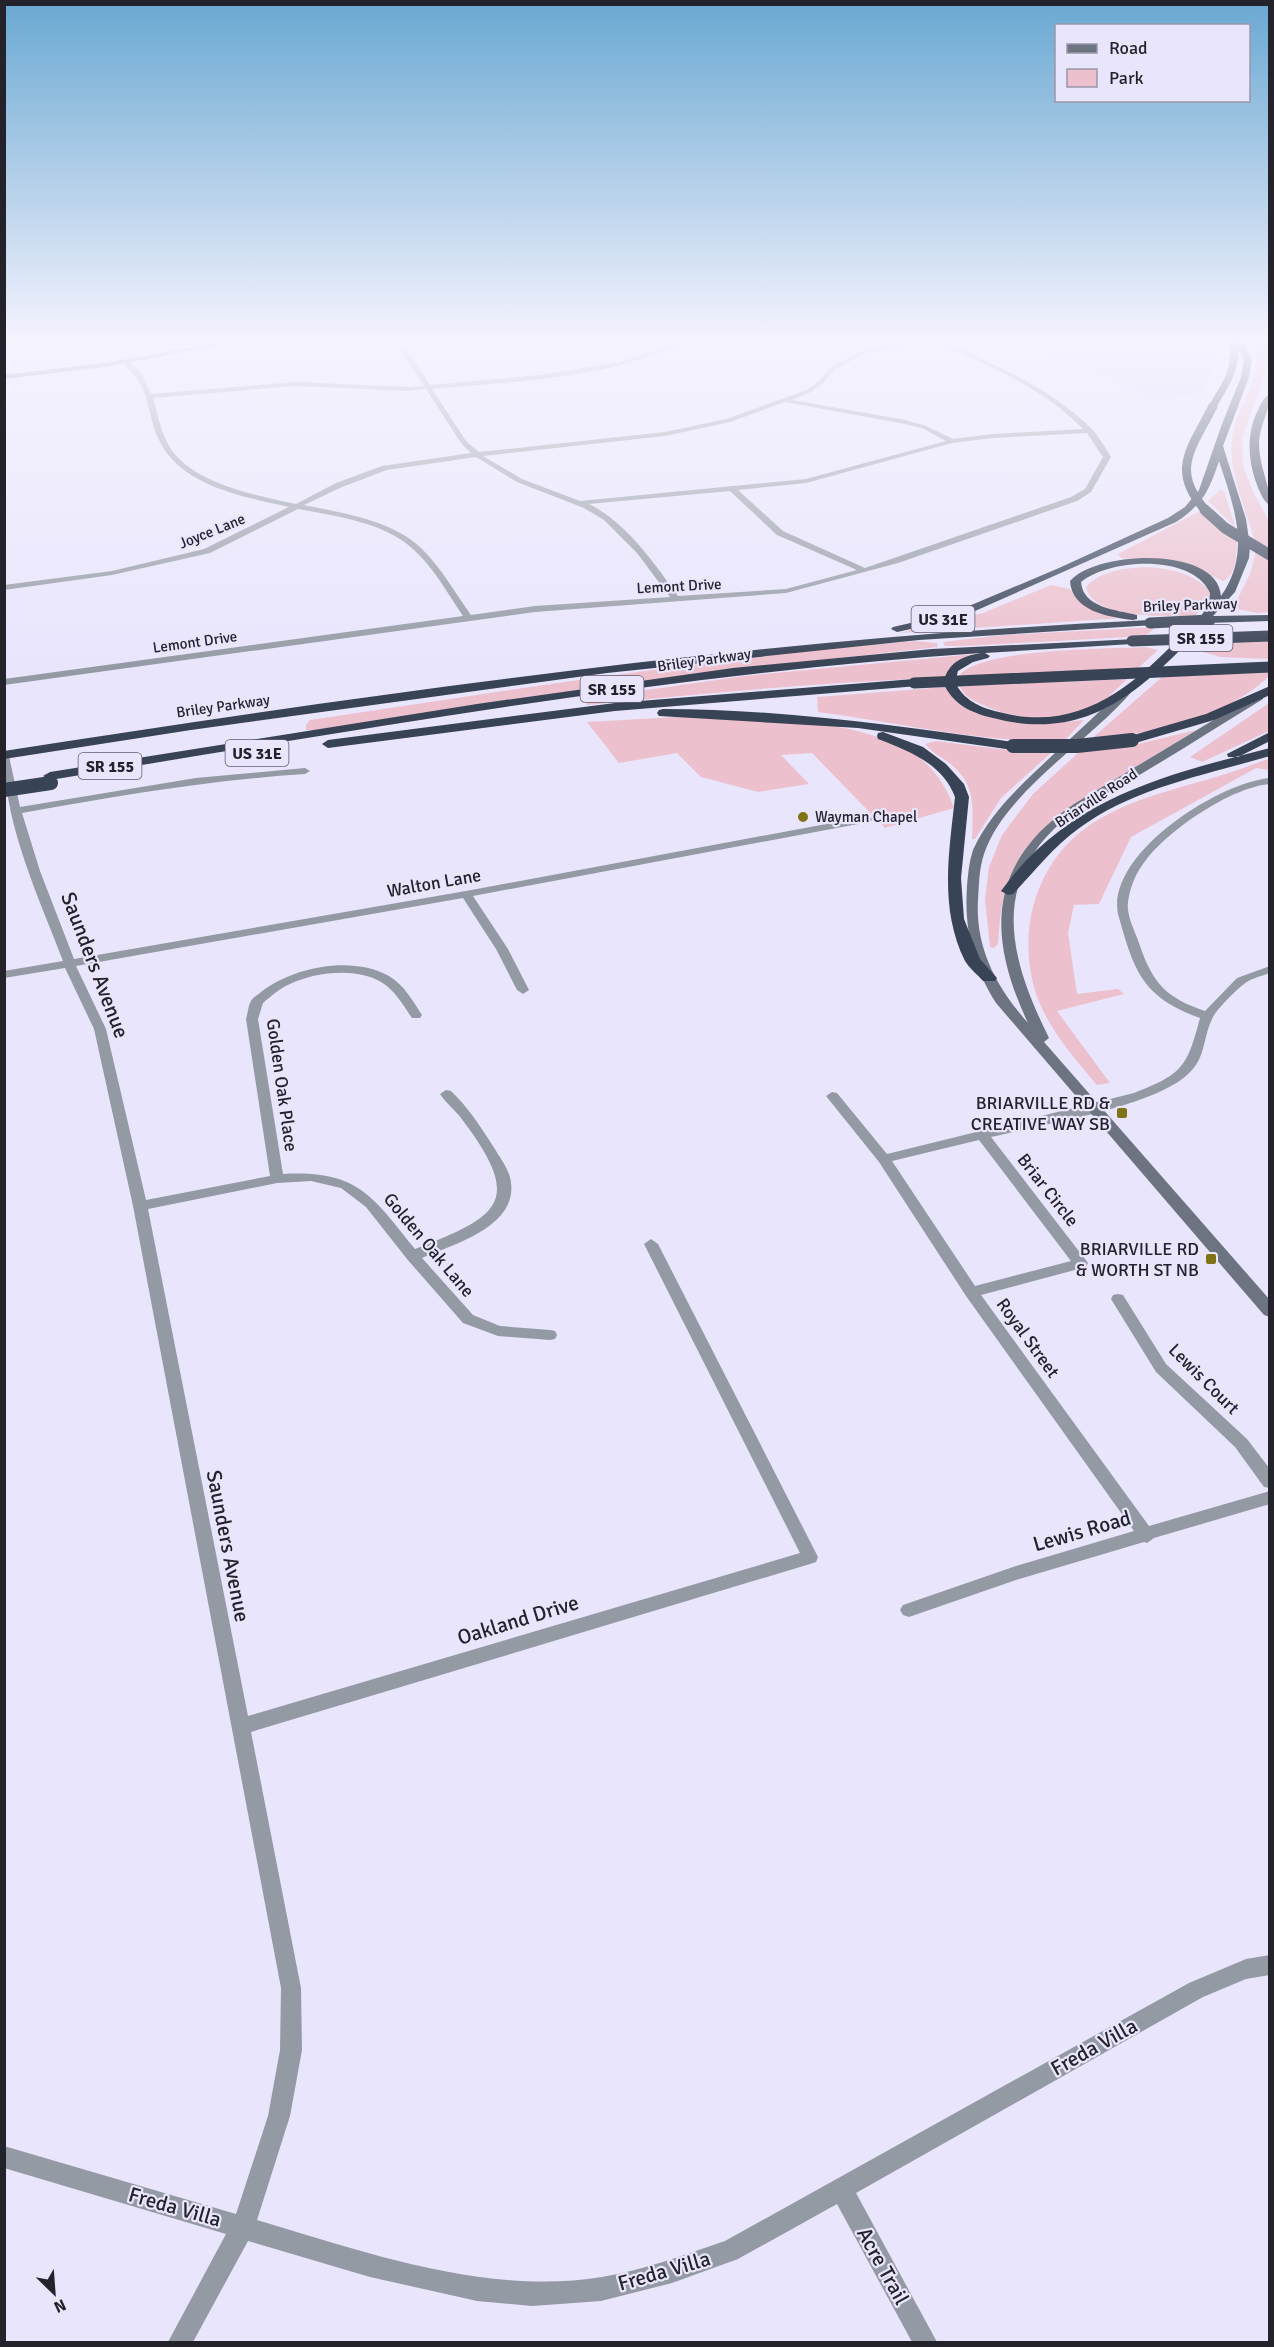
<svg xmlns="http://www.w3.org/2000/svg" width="1274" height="2347" font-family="Signika,sans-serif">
  <rect width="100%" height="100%" fill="#e9e5fd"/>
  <path fill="#ded9f8" d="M 1023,338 L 1210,338 L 1216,359 L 1204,392 L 1153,401 L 1084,365 L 1062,358 Z"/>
  <path fill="#ecc1cd" d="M 1247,338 L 1257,338 L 1265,350 L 1269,363 L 1242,438 L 1243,465 L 1253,492 L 1269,521 L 1269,549 L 1255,541 C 1245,507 1226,468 1233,433 C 1238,401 1273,368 1247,338 Z
    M 1221,489 L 1225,493 L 1235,527 L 1208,501 Z
    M 1200,511 L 1237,541 C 1236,555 1237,575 1223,581 L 1189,566 L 1129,559 L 1121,558 L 1118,554 Z
    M 1256,551 L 1269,559 L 1269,612 L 1257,613 L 1233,608 L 1250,574 Z
    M 1147,567 C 1172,569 1195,573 1211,593 L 1211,598 L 1195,616 C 1169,616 1093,620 1086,587 C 1101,570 1126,568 1147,567 Z
    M 1051,585 L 1070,589 L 1077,598 L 1122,618 L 900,633 L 983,613 Z
    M 1156,627 L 1145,636 L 964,646 L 945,646 L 943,642 L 1003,635 Z
    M 1269,640 L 1269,659 L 1220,657 L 1197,650 L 1197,647 L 1203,643 Z
    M 916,641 L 937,643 L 938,647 L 758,667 L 316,730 L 306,730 L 306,725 L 310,720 C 512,690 713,657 916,641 Z
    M 1145,647 L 1158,650 L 1137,669 L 958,678 C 973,648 1111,649 1145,647 Z
    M 975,654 L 977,654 C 962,660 950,663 945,678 C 825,682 707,693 587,705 L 584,699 L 744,676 Z
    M 1269,672 L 1269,676 C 1226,719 1148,734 1090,740 L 1162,677 Z
    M 1127,679 C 1118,687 1109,698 1099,704 C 1064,722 1016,722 981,704 C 972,700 963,696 960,686 Z
    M 946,687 L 953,697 L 994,717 L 1006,720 L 1045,724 L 1084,720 L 1063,742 C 981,742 899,723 818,712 L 817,697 Z
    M 1269,703 L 1269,731 L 1202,762 L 1190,757 Z
    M 712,715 C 773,719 851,720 906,749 C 929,761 946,784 954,808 L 885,828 L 812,753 L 781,755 L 809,784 L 758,792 L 701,777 L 677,753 L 619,763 L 587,722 Z
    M 1196,730 C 1170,746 1144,762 1117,778 C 1078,803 1032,827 1012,872 C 1001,895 1000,918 998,944 L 994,948 L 990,947 L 985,899 L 989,867 L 1002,835 L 1033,794 L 1080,751 L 1130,746 Z
    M 936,741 L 999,749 L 1052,752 L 1001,798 L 975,839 L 972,839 C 973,812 976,787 955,768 C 946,759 933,754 925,744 Z
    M 1269,759 L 1269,770 L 1256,768 L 1131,837 L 1099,904 L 1074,905 L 1068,933 L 1077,994 L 1118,989 L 1124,994 L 1057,1011 L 1110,1083 L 1097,1085 C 1075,1059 1051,1032 1038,999 C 1016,940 1032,869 1083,830 C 1127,797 1184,788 1235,771 C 1247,767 1258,762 1269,759 Z"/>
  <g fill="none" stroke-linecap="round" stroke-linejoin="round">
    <path fill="#949aa3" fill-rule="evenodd" d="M 393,338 L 399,338 L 430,385 L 539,375 L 621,362 L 669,346 L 683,338 L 690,338 C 679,347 666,351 653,355 C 583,380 505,382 432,389 L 466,441 L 479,452 L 665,432 L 726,419 L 807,390 L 819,381 L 831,367 L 860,352 L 926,338 L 937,338 C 991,363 1051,387 1093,430 C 1099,437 1105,448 1111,457 L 1091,492 L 1077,501 L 898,563 L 786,593 L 535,612 L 4,685 L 4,679 L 463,616 C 448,594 434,568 414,550 C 385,522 335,516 298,509 L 210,553 L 112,575 L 4,590 L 4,585 L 112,571 L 204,549 L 289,507 C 245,497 183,487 160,442 C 151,426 150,406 143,389 C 139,378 125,368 123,360 L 127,360 L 140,371 L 151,394 L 295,382 L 408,387 L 424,386 ZM 932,340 C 984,364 1043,387 1083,429 L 993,434 L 953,439 L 926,426 L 906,420 L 792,400 L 811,392 L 823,383 L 835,369 L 864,354 ZM 295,386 L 408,391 L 426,389 L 461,443 L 471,453 L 382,466 L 336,483 L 296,504 C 255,495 187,483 167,442 C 160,428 157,412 153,398 ZM 785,402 L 905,424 L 922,428 L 946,441 L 806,479 L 580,501 L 522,479 L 483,456 L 665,436 L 730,422 ZM 1087,433 L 1103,457 L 1085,489 L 1071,497 L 865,568 L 783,531 L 738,490 L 806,483 L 952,443 L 993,438 ZM 476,457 L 517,482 L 584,508 L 604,520 L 637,553 L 670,597 L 535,606 L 471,615 C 455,593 441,567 421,548 C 392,520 342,513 304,505 L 342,487 L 387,470 ZM 730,491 L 777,535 L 857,570 L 786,589 L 678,596 C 654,563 627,523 589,504 Z
      M 4,753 L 9,756 L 20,807 L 196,778 L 305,768 L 310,771 L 305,774 C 210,780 116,796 22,813 L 40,871 L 74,959 L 466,891 L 869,816 L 874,819 L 869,822 L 473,896 L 508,949 L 529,990 L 523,994 L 517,990 L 496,949 L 463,898 L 76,966 L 106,1029 L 146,1200 L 270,1176 L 246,1019 C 248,1013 248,1006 251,1001 C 253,997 258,995 261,992 C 293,967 352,955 389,976 C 404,985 413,1001 422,1015 L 420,1018 L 412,1018 C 403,1005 395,990 381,982 C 356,967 315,972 290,984 C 280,988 271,996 263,1003 L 258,1019 L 283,1174 C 358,1170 372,1196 415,1249 C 500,1216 525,1202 461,1118 C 455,1110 446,1103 440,1094 L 446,1090 L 451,1091 C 468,1107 480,1126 493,1146 C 500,1158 510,1170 511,1183 C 517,1227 452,1245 422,1258 L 473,1315 L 500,1326 L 550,1330 L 555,1331 L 557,1335 L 555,1339 L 550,1340 L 498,1336 L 463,1323 L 407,1259 L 366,1207 L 341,1188 L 311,1181 L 277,1183 L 148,1209 L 248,1716 L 800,1553 L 644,1244 L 651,1239 L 658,1244 L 818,1557 L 816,1562 L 810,1564 L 251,1732 L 301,1988 L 302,2050 L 290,2116 L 257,2220 C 364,2252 489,2296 602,2277 C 643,2270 684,2255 725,2241 L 1189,1983 L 1246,1959 L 1270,1955 L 1270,1975 L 1246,1979 L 1203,1997 L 856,2193 L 937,2342 L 912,2342 L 837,2204 L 738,2259 L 672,2283 L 601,2301 L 532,2306 L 477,2301 L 370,2277 L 248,2241 L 193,2342 L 168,2342 L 226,2234 L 4,2168 L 4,2146 L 236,2214 L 268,2116 L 280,2050 L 281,1988 L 133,1206 L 94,1029 L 65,968 L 4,978 L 4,971 L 63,961 C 38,895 4,825 4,753 Z
      M 1270,778 L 1270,784 C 1231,787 1169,830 1146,860 C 1136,872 1130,887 1128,902 C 1126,916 1136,933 1140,946 C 1153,984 1167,998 1205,1011 L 1237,978 L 1270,966 L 1270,973 C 1262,976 1251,978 1244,984 C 1236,990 1217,1009 1213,1017 C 1202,1038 1207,1058 1187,1075 C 1152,1107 1040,1125 991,1137 L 1088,1263 L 1086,1267 L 981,1295 L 1149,1526 L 1270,1491 L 1270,1504 L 1154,1538 L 1147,1543 L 1144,1542 L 1016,1580 L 909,1617 L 903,1615 L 900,1610 L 903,1605 L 1016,1566 L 1134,1531 L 966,1296 L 879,1162 L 826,1096 L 832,1092 L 837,1093 L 887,1154 L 1134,1093 C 1183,1074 1187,1067 1200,1018 C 1142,997 1134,971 1118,914 C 1106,854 1219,782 1270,778 ZM 979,1140 L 1071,1261 L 975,1286 L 892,1161 Z
      M 1118,1294 L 1123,1295 L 1166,1364 L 1247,1439 L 1270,1469 L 1270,1488 L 1264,1487 L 1235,1447 L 1156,1372 L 1111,1299 L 1113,1295 Z"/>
    <path fill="#6c7481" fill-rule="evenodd" d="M 246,338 L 260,338 L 104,367 L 4,379 L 4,375 L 104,363 Z
      M 1124,688 L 1133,690 C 1091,741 1005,791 984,854 C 979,869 979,885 978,900 C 975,948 997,988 1028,1023 C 986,934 988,862 1074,804 L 1255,695 L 1263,695 L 1263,699 C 1219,726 1175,754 1131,780 C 1105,795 1076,808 1054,829 C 989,892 1014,967 1049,1038 L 1044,1042 L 1270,1300 L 1270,1317 L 1264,1315 L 996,1003 C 973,967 964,929 967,886 C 968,874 969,862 973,850 C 991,810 1027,780 1058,750 C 1080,730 1102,709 1124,688 Z"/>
    <path fill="#384355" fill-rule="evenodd" d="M 1228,338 L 1242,338 L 1252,360 L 1249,377 L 1223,446 L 1246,519 L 1250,547 L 1249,558 L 1235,592 L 1213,616 L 1270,615 L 1270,621 L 1207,623 C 1145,686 1091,744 993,718 C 971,713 952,704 943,682 C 950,661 961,657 981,653 C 669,674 359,730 50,780 L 43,776 L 50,772 L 477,704 L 733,668 L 932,649 L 1136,639 L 1136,643 L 1132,644 L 985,653 L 990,656 L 988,658 L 973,662 L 958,671 L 955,682 C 963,700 981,708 999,712 C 1077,733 1130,689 1180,637 C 1193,624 1210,612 1210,593 C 1192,553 1109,559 1081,582 C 1083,608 1117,610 1137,615 L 1137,619 L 1133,620 C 1108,617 1072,611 1070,581 C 1097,550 1218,546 1221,596 C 1252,553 1234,506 1219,461 C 1209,491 1203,504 1176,522 L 957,619 L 897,632 L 891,629 L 893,627 L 950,614 L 1059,568 L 1168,518 L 1185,507 L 1199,490 L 1222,424 L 1241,377 L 1244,360 L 1238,348 C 1240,370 1227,389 1216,408 L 1210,408 L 1209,406 C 1225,377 1233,372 1228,338 Z
      M 1259,338 L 1267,338 L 1270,352 L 1267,352 Z
      M 1270,394 C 1270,411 1259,426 1259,444 C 1259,466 1270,484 1270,505 C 1264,502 1262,496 1259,490 C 1248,464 1245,434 1259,408 C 1262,402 1264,397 1270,394 Z
      M 1150,620 L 1156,623 L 1154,625 L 919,640 L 607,673 L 191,730 L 4,759 L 4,751 C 384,692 766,638 1150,620 Z
      M 914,679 L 918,680 L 918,686 L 615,711 L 328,748 L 322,744 L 328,740 L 615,703 Z
      M 1270,686 L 1270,695 L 1214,720 L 1132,744 L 1126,740 L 1127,737 L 1206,714 Z
      M 663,709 C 781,709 897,726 1013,742 L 1019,746 L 1013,750 L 858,728 L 659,716 L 657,713 L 659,710 Z
      M 883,732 L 923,747 L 946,764 L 964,784 L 969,797 L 961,878 L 964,919 L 980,959 L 997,978 L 995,981 L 983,981 C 978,975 969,968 965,961 C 939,908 949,853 955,797 C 943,764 909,751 878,739 L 877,736 L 878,733 Z
      M 1270,732 L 1270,741 L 1238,757 L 1228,757 L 1227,754 Z
      M 1270,748 L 1270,756 C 1205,775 1133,788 1078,829 C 1053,847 1034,872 1013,894 L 1008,895 L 1001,891 C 1068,798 1164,775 1270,748 Z"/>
    <path stroke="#384355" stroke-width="9" d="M 1207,512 C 1168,470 1193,447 1213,406"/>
    <path stroke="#384355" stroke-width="11" d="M 1205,510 L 1225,528 L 1270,555
      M 1150,623 L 1210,620
      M 1132,641 L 1270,636
      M 914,683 L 1270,667"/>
    <path stroke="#384355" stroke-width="14" d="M 1013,746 L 1077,746 L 1132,740
      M 4,790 L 51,783"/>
  </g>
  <linearGradient id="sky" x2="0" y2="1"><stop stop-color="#69a8d2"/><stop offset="0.51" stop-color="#f5f3fe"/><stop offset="1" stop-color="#f5f3fe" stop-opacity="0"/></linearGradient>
  <rect width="1274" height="667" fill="url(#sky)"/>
  <g fill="#7f7315" stroke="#e9e5fd" stroke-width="2">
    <circle cx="803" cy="817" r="6"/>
    <rect x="1116" y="1107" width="12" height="12" rx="3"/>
    <rect x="1205" y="1253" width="12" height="12" rx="3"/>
  </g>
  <g text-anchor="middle" stroke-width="4.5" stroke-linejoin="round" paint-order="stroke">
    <g font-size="15" fill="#24222b" stroke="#e9e5fd">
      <text transform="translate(212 531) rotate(-22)" y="5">Joyce Lane</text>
      <text transform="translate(679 586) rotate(-3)" y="5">Lemont Drive</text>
      <text transform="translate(1190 605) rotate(-2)" y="5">Briley Parkway</text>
      <text transform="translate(195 642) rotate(-8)" y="5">Lemont Drive</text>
      <text transform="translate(704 660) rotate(-8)" y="5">Briley Parkway</text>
      <text transform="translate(223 706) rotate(-8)" y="5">Briley Parkway</text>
      <text transform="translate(1096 798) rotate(-33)" y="5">Briarville Road</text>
    </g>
    <g font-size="15" fill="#24222b" stroke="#e9e5fd" text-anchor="start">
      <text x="815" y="822">Wayman Chapel</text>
    </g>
    <g fill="#e9e5fd" stroke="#5f5c6a" stroke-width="1.5">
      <rect x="911.5" y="606" width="63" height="26" rx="4.5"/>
      <rect x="1169.5" y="625" width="63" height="26" rx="4.5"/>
      <rect x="580.5" y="676" width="63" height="26" rx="4.5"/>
      <rect x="225.5" y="740" width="63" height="26" rx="4.5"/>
      <rect x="78.5" y="753" width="63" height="26" rx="4.5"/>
    </g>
    <g font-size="16" font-weight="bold" fill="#24222b">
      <text x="943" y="625">US 31E</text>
      <text x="1201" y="644">SR 155</text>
      <text x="612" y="695">SR 155</text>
      <text x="257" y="759">US 31E</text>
      <text x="110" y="772">SR 155</text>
    </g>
    <g font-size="18" fill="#24222b" stroke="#e9e5fd">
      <text transform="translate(434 883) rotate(-10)" y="6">Walton Lane</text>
      <text transform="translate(282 1085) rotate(82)" y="6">Golden Oak Place</text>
      <text transform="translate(1048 1190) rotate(52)" y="6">Briar Circle</text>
      <text transform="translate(429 1245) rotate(50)" y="6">Golden Oak Lane</text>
      <text transform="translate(1028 1338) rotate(54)" y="6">Royal Street</text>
      <text transform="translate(1204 1379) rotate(45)" y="6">Lewis Court</text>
    </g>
    <g font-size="18" fill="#24222b" stroke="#e9e5fd" text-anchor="end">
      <text x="1110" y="1109">BRIARVILLE RD &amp;<tspan x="1110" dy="21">CREATIVE WAY SB</tspan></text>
      <text x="1199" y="1255">BRIARVILLE RD<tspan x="1199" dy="21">&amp; WORTH ST NB</tspan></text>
    </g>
    <g font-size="21" fill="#24222b" stroke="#e9e5fd">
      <text transform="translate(95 965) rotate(69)" y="7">Saunders Avenue</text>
      <text transform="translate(1082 1531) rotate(-16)" y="7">Lewis Road</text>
      <text transform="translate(228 1546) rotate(79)" y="7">Saunders Avenue</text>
      <text transform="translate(518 1620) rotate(-17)" y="7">Oakland Drive</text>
      <text transform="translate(1094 2047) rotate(-29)" y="7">Freda Villa</text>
      <text transform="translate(175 2207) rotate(16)" y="7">Freda Villa</text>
      <text transform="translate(883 2266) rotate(61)" y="7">Acre Trail</text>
      <text transform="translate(664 2271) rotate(-16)" y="7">Freda Villa</text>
    </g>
  </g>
  <rect width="1274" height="2347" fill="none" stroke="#24222b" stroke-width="12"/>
  <rect x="1055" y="24" width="195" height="78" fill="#e9e5fd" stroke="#9a97a9" stroke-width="1.5"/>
  <rect x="1067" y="44" width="30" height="9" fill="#6c7481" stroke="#9a97a9" stroke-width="1.5"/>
  <text x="1109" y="54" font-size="18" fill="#24222b">Road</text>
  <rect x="1067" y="69" width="30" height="18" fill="#ecc1cd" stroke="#9a97a9" stroke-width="1.5"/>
  <text x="1109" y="84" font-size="18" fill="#24222b">Park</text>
  <g transform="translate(54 2293) rotate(155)" stroke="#e9e5fd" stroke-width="4.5" paint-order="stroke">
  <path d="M0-4.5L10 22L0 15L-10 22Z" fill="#24222b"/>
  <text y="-9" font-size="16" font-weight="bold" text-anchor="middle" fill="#24222b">N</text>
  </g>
</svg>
